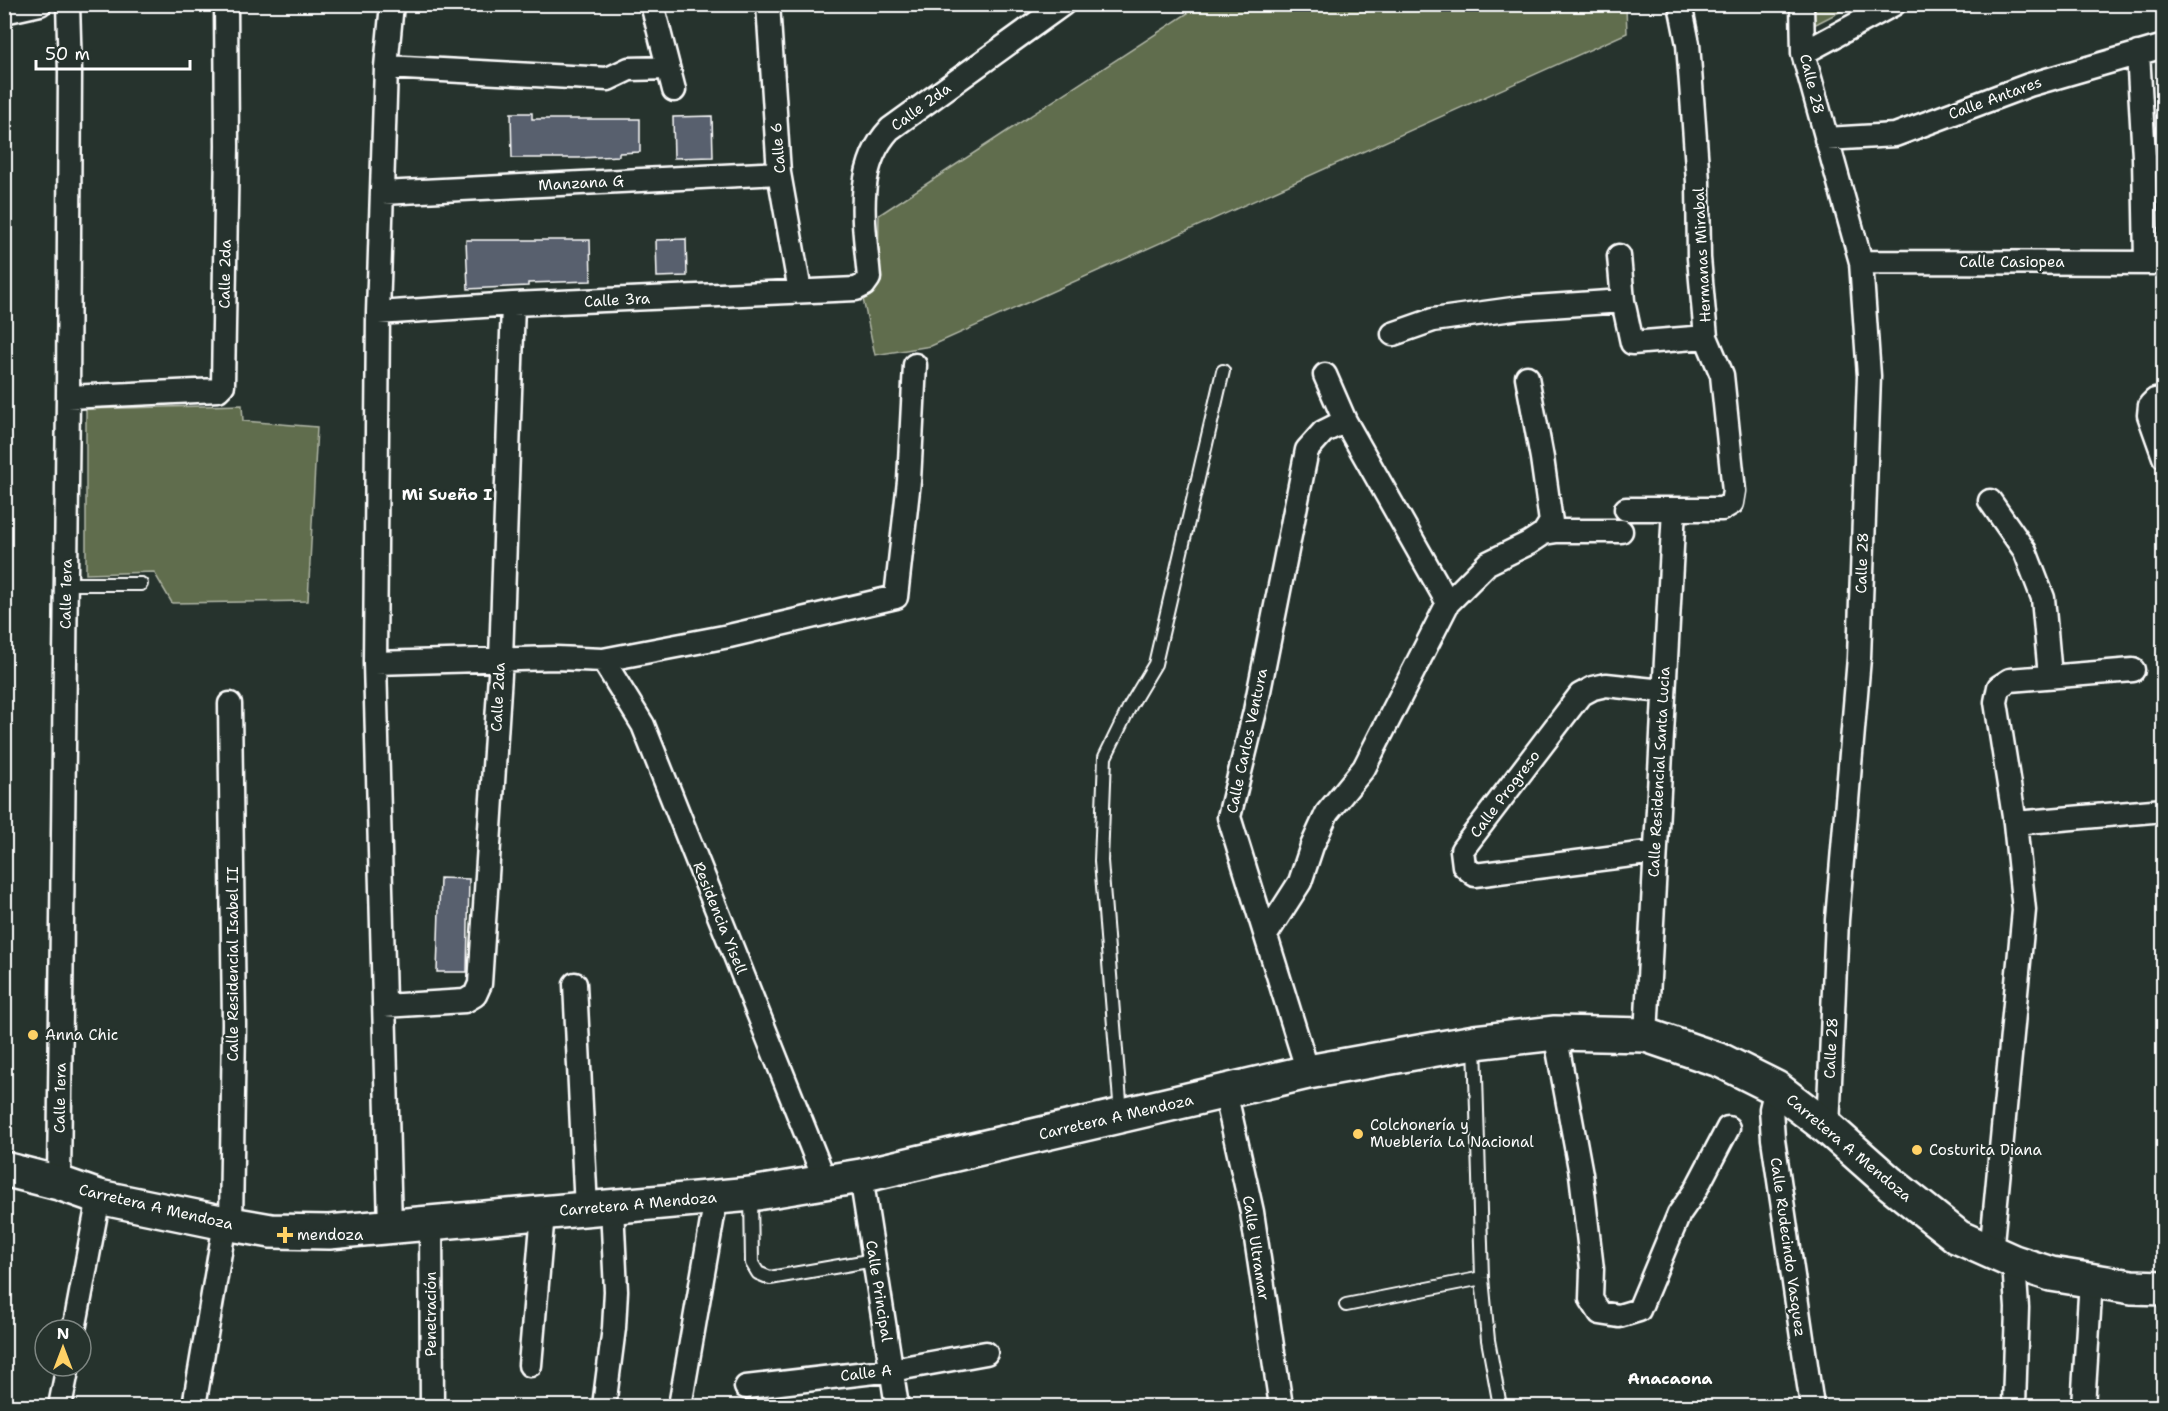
<svg xmlns="http://www.w3.org/2000/svg" width="2168" height="1411" font-family="'Shantell Sans',sans-serif">
  <rect width="100%" height="100%" fill="#26332d"/>
  <filter id="ink" filterUnits="userSpaceOnUse"><feTurbulence type="fractalNoise" baseFrequency=".0167" numOctaves="2"/><feDisplacementMap in="SourceGraphic" scale="12" xChannelSelector="R" yChannelSelector="G"/><feConvolveMatrix kernelMatrix="1 2 1 2 8 2 1 2 1" color-interpolation-filters="sRGB"/></filter>
  <g filter="url(#ink)">
    <path fill="#606d4e" stroke="#b0b6a6" stroke-width="1.5" d="M 1812,4 L 1853,5 L 1812,26 Z
      M 1200,5 L 1635,5 L 1626,8 L 1627,33 L 931,346 L 875,355 L 863,299 L 878,284 L 879,215 Z
      M 242,405 L 243,421 L 317,427 L 308,601 L 172,603 L 154,572 L 86,574 L 86,409 Z"/>
    <path fill="#59606e" stroke="#fff" stroke-width="1.5" d="M 511,113 L 532,113 L 532,119 L 640,119 L 640,152 L 619,153 L 619,156 L 579,158 L 512,158 Z
      M 712,116 L 713,157 L 674,158 L 673,117 Z
      M 686,239 L 687,276 L 657,277 L 656,240 Z
      M 466,240 L 590,240 L 591,281 L 528,283 L 528,286 L 468,289 Z
      M 440,878 L 469,879 L 467,972 L 437,972 Z"/>
    <g fill="none" stroke-linecap="round" stroke-linejoin="round">
      <defs>
        <path id="lane" d="M 66,584 L 141,584
          M 1475,1043 L 1482,1278 L 1488,1340 L 1500,1406
          M 1121,1114 L 1101,861 L 1105,757 L 1130,706 L 1155,664 L 1223,371
          M 751,1195 L 752,1263 L 758,1273 L 770,1278 L 874,1260
          M 1346,1305 L 1482,1278"/>
        <path id="street" d="M 652,4 L 674,90
          M 768,4 L 779,173 L 800,291
          M 1802,4 L 1803,53 L 1861,262 L 1869,376 L 1859,658 L 1837,920 L 1828,1128
          M 4,12 L 40,4
          M 1803,53 L 1894,4
          M 2138,53 L 2144,157 L 2146,262
          M 386,67 L 608,79 L 629,69 L 668,68
          M 1826,139 L 1895,135 L 2029,85 L 2164,46
          M 382,193 L 779,173
          M 1619,256 L 1623,301 L 1632,343 L 1706,337
          M 1861,262 L 2164,263
          M 378,313 L 513,304 L 856,289 L 864,285 L 869,278 C 865,228 852,169 890,129 L 1063,4
          M 1393,334 L 1433,320 L 1520,308 L 1623,301
          M 1325,375 L 1345,421 L 1448,603
          M 68,397 L 218,390 L 223,385 L 227,146 L 226,4
          M 2164,399 L 2155,400 L 2150,405 L 2149,415 L 2164,457
          M 1990,501 L 2025,551 L 2043,598 L 2050,676
          M 1626,509 L 1722,509 L 1732,503 L 1734,491 L 1722,375 L 1706,337 L 1699,258 L 1698,182 L 1693,111 L 1688,44 L 1680,4
          M 1544,533 L 1557,531 L 1621,531
          M 603,660 L 643,725 L 825,1181
          M 375,663 L 556,658 L 603,660 L 729,636 L 896,597 L 909,481 L 915,365
          M 230,704 L 234,1024 L 231,1224
          M 2015,823 L 2164,810
          M 1655,852 L 1475,875 L 1464,866 L 1462,850 L 1580,695 L 1593,688 L 1606,685 L 1663,691
          M 1266,935 L 1300,882 L 1312,846 L 1327,813 L 1364,768 L 1448,603 L 1488,563 L 1529,543 L 1544,533 L 1551,522 L 1542,458 L 1527,377
          M 575,984 L 586,1209
          M 384,1006 L 465,1001 L 475,995 L 480,984 L 501,659 L 513,304
          M 1555,1033 L 1581,1174 L 1592,1269 L 1591,1299 L 1600,1313 L 1619,1316 L 1639,1310 L 1679,1214 L 1695,1191 L 1728,1128
          M 1646,1035 L 1674,509
          M 1308,1072 L 1229,817 L 1255,711 L 1307,450 L 1323,432 L 1345,421
          M 1776,1088 L 1771,1109 L 1773,1139 L 1812,1406
          M 1225,1091 L 1252,1212 L 1281,1406
          M 861,1176 L 897,1406
          M 59,1183 L 68,397 L 70,72 L 68,4
          M 431,1222 L 432,1406
          M 390,1226 L 375,663 L 378,313 L 386,67 L 392,4
          M 1991,1253 L 2024,910 L 2015,823 L 1996,702 L 1999,687 L 2010,680 L 2133,670
          M 74,1330 L 99,1197
          M 530,1365 L 543,1213
          M 746,1387 L 892,1370 L 986,1353
          M 60,1406 L 68,1366
          M 194,1406 L 225,1223
          M 604,1406 L 614,1328 L 616,1291 L 612,1207
          M 680,1406 L 716,1198
          M 2014,1406 L 2017,1308 L 2014,1262
          M 2083,1406 L 2091,1280"/>
        <path id="secondary" d="M 4,1169 L 59,1183 L 99,1197 L 225,1223 L 271,1231 L 329,1232 L 751,1194 L 861,1176 L 1308,1072 L 1475,1042 L 1555,1033 L 1646,1035 L 1722,1061 L 1776,1088 L 1828,1128 L 1890,1183 L 1958,1237 L 2014,1262 L 2051,1274 L 2132,1287 L 2164,1288"/>
      </defs>
      <use href="#lane" stroke="#fff" stroke-width="16"/>
      <use href="#street" stroke="#fff" stroke-width="27"/>
      <use href="#secondary" stroke="#fff" stroke-width="38"/>
      <use href="#lane" stroke="#26332d" stroke-width="12"/>
      <use href="#street" stroke="#26332d" stroke-width="22"/>
      <use href="#secondary" stroke="#26332d" stroke-width="33"/>
    </g>
  </g>
  <g fill="#ffd166" stroke="#26332d" stroke-width="2">
    <circle cx="33" cy="1035" r="6"/>
    <circle cx="1358" cy="1134" r="6"/>
    <circle cx="1917" cy="1150" r="6"/>
    <path d="M282 1226h6v6h6v6h-6v6h-6v-6h-6v-6h6z"/>
  </g>
  <g text-anchor="middle" stroke-width="4.5" stroke-linejoin="round" paint-order="stroke">
    <g font-size="15" fill="#fff" stroke="#26332d">
      <text transform="translate(1812 84) rotate(76)" y="5">Calle 28</text>
      <text transform="translate(1995 98) rotate(-20)" y="5">Calle Antares</text>
      <text transform="translate(921 107) rotate(-36)" y="5">Calle 2da</text>
      <text transform="translate(778 148) rotate(-95)" y="5">Calle 6</text>
      <text transform="translate(581 183) rotate(-3)" y="5">Manzana G</text>
      <text transform="translate(1702 255) rotate(-93)" y="5">Hermanas Mirabal</text>
      <text x="2012" y="267">Calle Casiopea</text>
      <text transform="translate(225 274) rotate(-89)" y="5">Calle 2da</text>
      <text transform="translate(617 300) rotate(-3)" y="5">Calle 3ra</text>
      <text transform="translate(1862 563) rotate(-88)" y="5">Calle 28</text>
      <text transform="translate(66 594) rotate(-89)" y="5">Calle 1era</text>
      <text transform="translate(498 697) rotate(-87)" y="5">Calle 2da</text>
      <text transform="translate(1247 741) rotate(-78)" y="5">Calle Carlos Ventura</text>
      <text transform="translate(1659 772) rotate(-87)" y="5">Calle Residencial Santa Lucia</text>
      <text transform="translate(1505 794) rotate(-53)" y="5">Calle Progreso</text>
      <text transform="translate(720 918) rotate(68)" y="5">Residencia Yisell</text>
      <text transform="translate(233 964) rotate(-90)" y="5">Calle Residencial Isabel II</text>
      <text transform="translate(1831 1048) rotate(-87)" y="5">Calle 28</text>
      <text transform="translate(60 1098) rotate(-89)" y="5">Calle 1era</text>
      <text transform="translate(1116 1117) rotate(-13)" y="5">Carretera A Mendoza</text>
      <text transform="translate(1849 1148) rotate(40)" y="5">Carretera A Mendoza</text>
      <text transform="translate(638 1204) rotate(-5)" y="5">Carretera A Mendoza</text>
      <text transform="translate(156 1207) rotate(13)" y="5">Carretera A Mendoza</text>
      <text transform="translate(1788 1247) rotate(82)" y="5">Calle Rudecindo Vasquez</text>
      <text transform="translate(1256 1248) rotate(81)" y="5">Calle Ultramar</text>
      <text transform="translate(879 1291) rotate(81)" y="5">Calle Principal</text>
      <text transform="translate(431 1314) rotate(-90)" y="5">Penetración</text>
      <text transform="translate(866 1373) rotate(-7)" y="5">Calle A</text>
    </g>
    <g font-size="15" fill="#fff" stroke="#26332d" text-anchor="start">
      <text x="45" y="1040">Anna Chic</text>
      <text x="1370" y="1130">Colchonería y<tspan x="1370" dy="17">Mueblería La Nacional</tspan></text>
      <text x="1929" y="1155">Costurita Diana</text>
      <text x="297" y="1240">mendoza</text>
    </g>
    <g font-size="16" font-weight="bold" fill="#fff" stroke="#26332d">
      <text x="447" y="500">Mi Sueño I</text>
      <text x="1670" y="1384">Anacaona</text>
    </g>
  </g>
  <rect width="2168" height="1411" fill="none" stroke="#26332d" stroke-width="24"/>
  <rect x="12" y="12" width="2144" height="1387" fill="none" stroke="#fff" stroke-width="2" filter="url(#ink)"/>
  <g transform="translate(63 1348)"><circle r="28" fill="#26332d" stroke="#7d8581" stroke-width="1.5"/>
  <path d="M0-4.5L10 22L0 15L-10 22Z" fill="#ffd166"/>
  <text y="-9" font-size="16" font-weight="bold" text-anchor="middle" fill="#ffffff">N</text>
  </g>
  <path d="M36 60v9h154v-9" fill="none" stroke="#ffffff" stroke-width="3"/>
  <text x="45" y="60" font-size="18" fill="#ffffff" stroke="#26332d" stroke-width="4.5" paint-order="stroke">50 m</text>
</svg>
